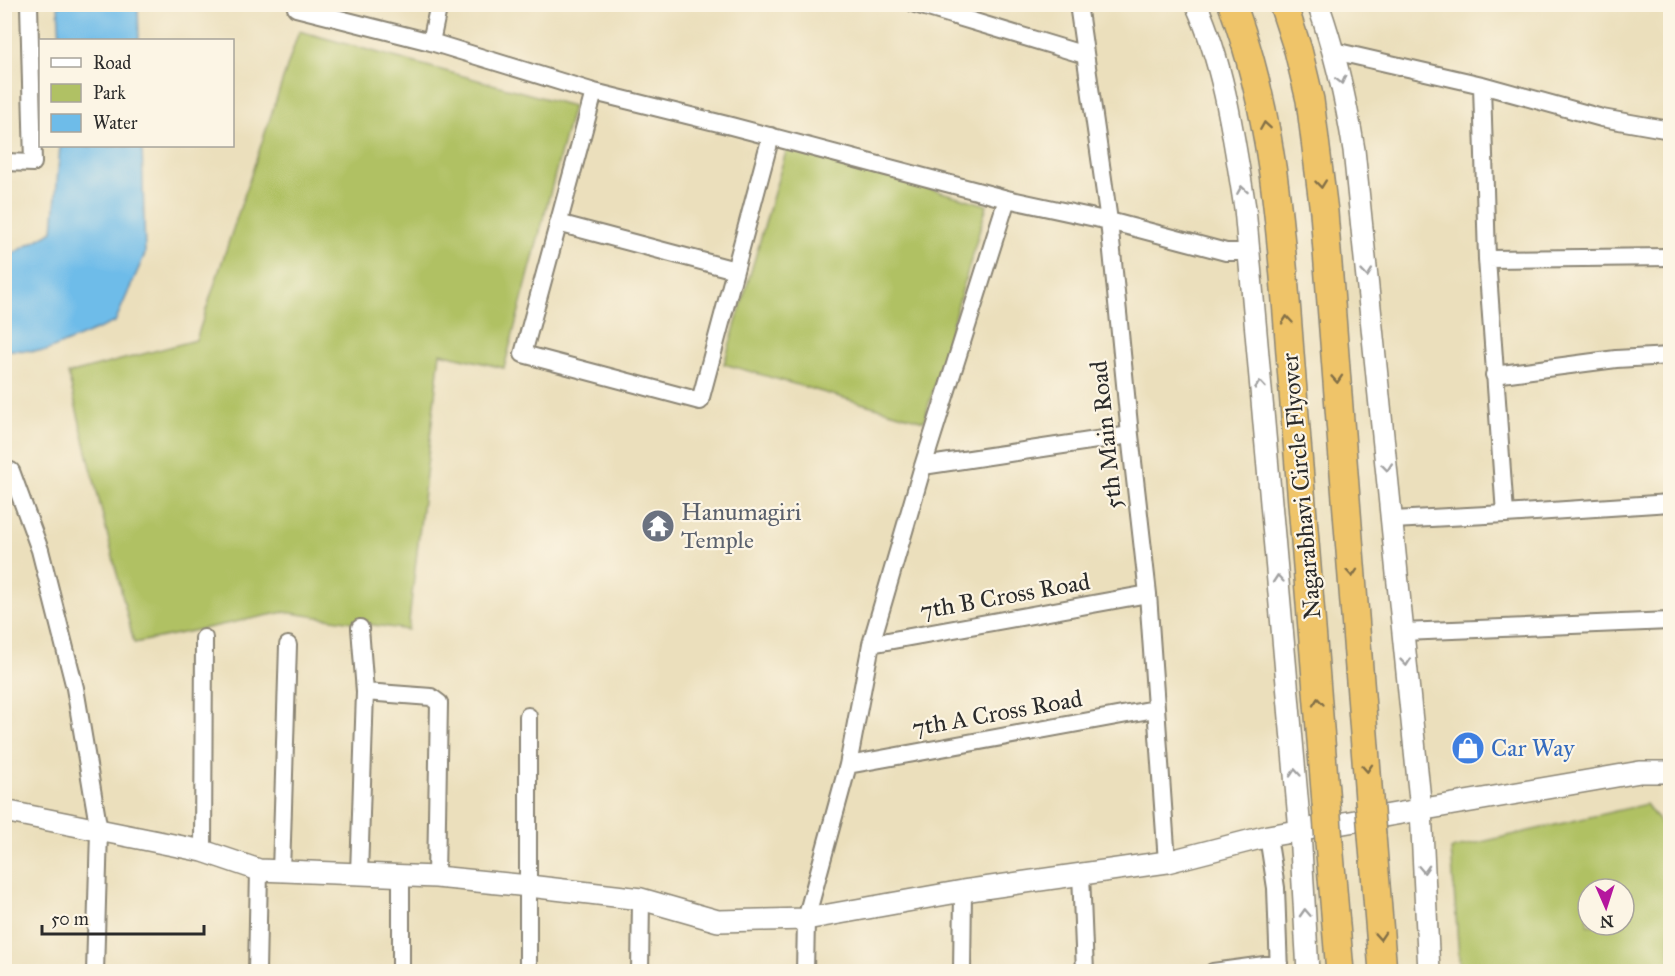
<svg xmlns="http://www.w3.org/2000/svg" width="1675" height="976" font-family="'IM FELL Great Primer',serif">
  <rect width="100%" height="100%" fill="#fcf5e5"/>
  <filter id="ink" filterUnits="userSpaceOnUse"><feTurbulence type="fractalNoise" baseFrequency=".0167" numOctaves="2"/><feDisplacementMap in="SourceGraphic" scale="12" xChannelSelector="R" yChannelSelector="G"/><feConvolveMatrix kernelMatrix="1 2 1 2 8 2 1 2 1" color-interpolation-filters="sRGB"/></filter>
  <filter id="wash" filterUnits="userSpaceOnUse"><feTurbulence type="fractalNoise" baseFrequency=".008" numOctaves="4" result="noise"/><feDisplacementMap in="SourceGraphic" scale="24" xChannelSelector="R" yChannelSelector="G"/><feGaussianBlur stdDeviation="1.35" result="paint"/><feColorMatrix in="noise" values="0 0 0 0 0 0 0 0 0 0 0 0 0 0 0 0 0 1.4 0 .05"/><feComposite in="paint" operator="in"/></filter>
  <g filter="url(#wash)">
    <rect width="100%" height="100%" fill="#ebdfbc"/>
    <path fill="#b0c164" stroke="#6e7648" stroke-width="1.5" fill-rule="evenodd" d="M 299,31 L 573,106 L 504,368 L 440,353 L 408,630 L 284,612 L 134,643 L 68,374 L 196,340 Z
      M 787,148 L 987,205 L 924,421 L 724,364 Z
      M 1646,804 L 1670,837 L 1670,971 L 1460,971 L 1451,849 ZM 1588,889 L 1624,889 L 1624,925 L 1588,925 Z"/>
    <path fill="#6ebce9" stroke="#4c748a" stroke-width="1.5" d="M 58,5 L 138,5 L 139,40 L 60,40 Z
      M 60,146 L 142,146 L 145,254 L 115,322 L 46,351 L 5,350 L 5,258 L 53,231 Z"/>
  </g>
  <g filter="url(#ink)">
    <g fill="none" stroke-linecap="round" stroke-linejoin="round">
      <defs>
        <path id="minor" d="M 297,4 L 296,8 L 431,42 L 594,92 L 731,126 L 1007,199 L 1109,221 L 1226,252 L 1248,252
          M 915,4 L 1085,55
          M 1078,4 L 1109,221 L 1130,435 L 1148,594 L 1167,862
          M 431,42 L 439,4
          M 1334,51 L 1482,85 L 1602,118 L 1670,130
          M 594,92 L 523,354 L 700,401 L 771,136
          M 4,162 L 33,163 L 29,4
          M 558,223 L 735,270
          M 1487,259 L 1670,257
          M 1494,375 L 1616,359 L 1670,356
          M 923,466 L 1130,435
          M 11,471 L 40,550 L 75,688 L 99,831 L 95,972
          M 1505,514 L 1670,503
          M 1393,520 L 1505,514 L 1487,259 L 1482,85
          M 360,628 L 365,692 L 431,697 L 439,703 L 436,877
          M 1403,632 L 1670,621
          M 871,644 L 1148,594
          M 528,716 L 528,972
          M 848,765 L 1155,709
          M 1268,836 L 1276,888 L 1279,972
          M 203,851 L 204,638
          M 281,872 L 288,645
          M 359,874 L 365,692
          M 1081,874 L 1085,972
          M 401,876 L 401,972
          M 257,972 L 259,870
          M 640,972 L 641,899
          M 805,972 L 806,919 L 848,765 L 871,644 L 923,466 L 1007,199
          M 962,972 L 963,891
          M 1213,972 L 1279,963"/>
        <path id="tertiary" d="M 1196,4 C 1225,68 1234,140 1245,208 L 1300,831 L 1308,972
          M 1318,4 C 1335,52 1346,100 1354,150 L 1421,810 L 1429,972
          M 4,811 L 203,851 L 259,870 L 436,877 L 529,886 L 641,899 L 718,921 L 806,919 L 963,891 L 1167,862 L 1268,836 L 1640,772 L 1670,772"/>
        <path id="trunk" d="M 1232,4 C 1277,124 1282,253 1292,379 C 1303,520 1315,661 1326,803
          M 1283,4 L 1298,50 L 1310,100 L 1324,212 L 1369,799
          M 1372,835 L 1383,972
          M 1329,842 L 1340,972"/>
      </defs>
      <use href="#minor" stroke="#8b8574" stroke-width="20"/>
      <use href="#tertiary" stroke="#8b8574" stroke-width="24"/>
      <use href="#trunk" stroke="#8b8574" stroke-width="30"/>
      <use href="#minor" stroke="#fff" stroke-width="16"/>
      <use href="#tertiary" stroke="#fff" stroke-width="21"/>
      <use href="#trunk" stroke="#efc469" stroke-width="27"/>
      <defs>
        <path id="trunk-bridge" d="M 1369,799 L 1372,835
          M 1326,803 L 1329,842"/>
      </defs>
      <use href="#trunk-bridge" stroke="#8b8574" stroke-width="30" stroke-linecap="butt"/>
      <use href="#trunk-bridge" stroke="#efc469" stroke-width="27"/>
    </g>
    <defs><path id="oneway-chevron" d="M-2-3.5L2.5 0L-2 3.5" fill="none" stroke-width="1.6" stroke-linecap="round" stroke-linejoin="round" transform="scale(1.5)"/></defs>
    <g stroke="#a0a0a0">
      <use href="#oneway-chevron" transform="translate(1341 80) rotate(76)"/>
      <use href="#oneway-chevron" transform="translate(1242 190) rotate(-99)"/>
      <use href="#oneway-chevron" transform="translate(1367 273) rotate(84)"/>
      <use href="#oneway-chevron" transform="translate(1260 385) rotate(-95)"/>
      <use href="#oneway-chevron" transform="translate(1387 467) rotate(84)"/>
      <use href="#oneway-chevron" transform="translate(1278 579) rotate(-95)"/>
      <use href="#oneway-chevron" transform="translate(1406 662) rotate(84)"/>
      <use href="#oneway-chevron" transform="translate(1295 773) rotate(-95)"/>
      <use href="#oneway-chevron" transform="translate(1424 869) rotate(87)"/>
      <use href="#oneway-chevron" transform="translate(1305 913) rotate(-93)"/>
    </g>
    <g stroke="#837047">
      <use href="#oneway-chevron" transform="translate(1265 126) rotate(-99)"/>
      <use href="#oneway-chevron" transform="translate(1321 184) rotate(84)"/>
      <use href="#oneway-chevron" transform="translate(1287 320) rotate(-95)"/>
      <use href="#oneway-chevron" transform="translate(1337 379) rotate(86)"/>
      <use href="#oneway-chevron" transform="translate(1352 573) rotate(86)"/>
      <use href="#oneway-chevron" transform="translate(1318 702) rotate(-95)"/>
      <use href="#oneway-chevron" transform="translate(1367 768) rotate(86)"/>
      <use href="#oneway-chevron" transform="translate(1380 936) rotate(86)"/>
    </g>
  </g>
  <defs>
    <symbol id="temple-disc" viewBox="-11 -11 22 22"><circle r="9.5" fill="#6b7280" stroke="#fcf5e5"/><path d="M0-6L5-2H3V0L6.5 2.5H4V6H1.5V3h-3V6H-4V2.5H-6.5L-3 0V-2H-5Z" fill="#fff"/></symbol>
    <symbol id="shop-disc" viewBox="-11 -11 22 22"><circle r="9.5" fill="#3f7fe0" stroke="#fcf5e5"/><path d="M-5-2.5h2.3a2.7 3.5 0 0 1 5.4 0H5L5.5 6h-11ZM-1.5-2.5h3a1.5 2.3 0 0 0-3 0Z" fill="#fff"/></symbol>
  </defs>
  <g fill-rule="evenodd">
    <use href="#temple-disc" x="639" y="507" width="38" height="38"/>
    <use href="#shop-disc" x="1449" y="729" width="38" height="38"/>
  </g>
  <g text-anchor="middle" stroke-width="4.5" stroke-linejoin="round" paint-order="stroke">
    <g font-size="24" fill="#2b2b2b" stroke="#fcf5e5">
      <text transform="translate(1106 435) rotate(-96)" y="8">5th Main Road</text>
      <text transform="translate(1301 486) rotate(-95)" y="8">Nagarabhavi Circle Flyover</text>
      <text transform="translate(1005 596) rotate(-10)" y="8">7th B Cross Road</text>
      <text transform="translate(997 713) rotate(-10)" y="8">7th A Cross Road</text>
    </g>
    <g font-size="24" fill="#5b616d" stroke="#fcf5e5" text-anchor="start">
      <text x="681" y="520">Hanumagiri<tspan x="681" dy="28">Temple</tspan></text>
    </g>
    <g font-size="24" fill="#366cbe" stroke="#fcf5e5" text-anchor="start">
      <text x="1491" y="756">Car Way</text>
    </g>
  </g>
  <rect width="1675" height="976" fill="none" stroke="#fcf5e5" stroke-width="24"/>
  <rect x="39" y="39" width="195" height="108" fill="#fcf5e5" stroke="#a8a49b" stroke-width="1.5"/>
  <rect x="51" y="58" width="30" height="9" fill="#ffffff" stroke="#a8a49b" stroke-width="1.5"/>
  <text x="93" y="69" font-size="18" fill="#2b2b2b">Road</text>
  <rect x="51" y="84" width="30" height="18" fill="#b0c164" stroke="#a8a49b" stroke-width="1.5"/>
  <text x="93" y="99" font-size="18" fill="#2b2b2b">Park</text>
  <rect x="51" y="114" width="30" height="18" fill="#6ebce9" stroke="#a8a49b" stroke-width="1.5"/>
  <text x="93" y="129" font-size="18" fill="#2b2b2b">Water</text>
  <g transform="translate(1606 907) rotate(177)"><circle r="28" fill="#fcf5e5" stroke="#a8a49b" stroke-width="1.5"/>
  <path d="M0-4.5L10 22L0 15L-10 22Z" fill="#b5179e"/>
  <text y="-9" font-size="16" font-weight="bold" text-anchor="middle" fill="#2b2b2b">N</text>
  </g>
  <path d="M42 925v9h162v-9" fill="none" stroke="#2b2b2b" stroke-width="3"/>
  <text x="51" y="925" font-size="18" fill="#2b2b2b" stroke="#fcf5e5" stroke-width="4.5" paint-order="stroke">50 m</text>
</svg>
